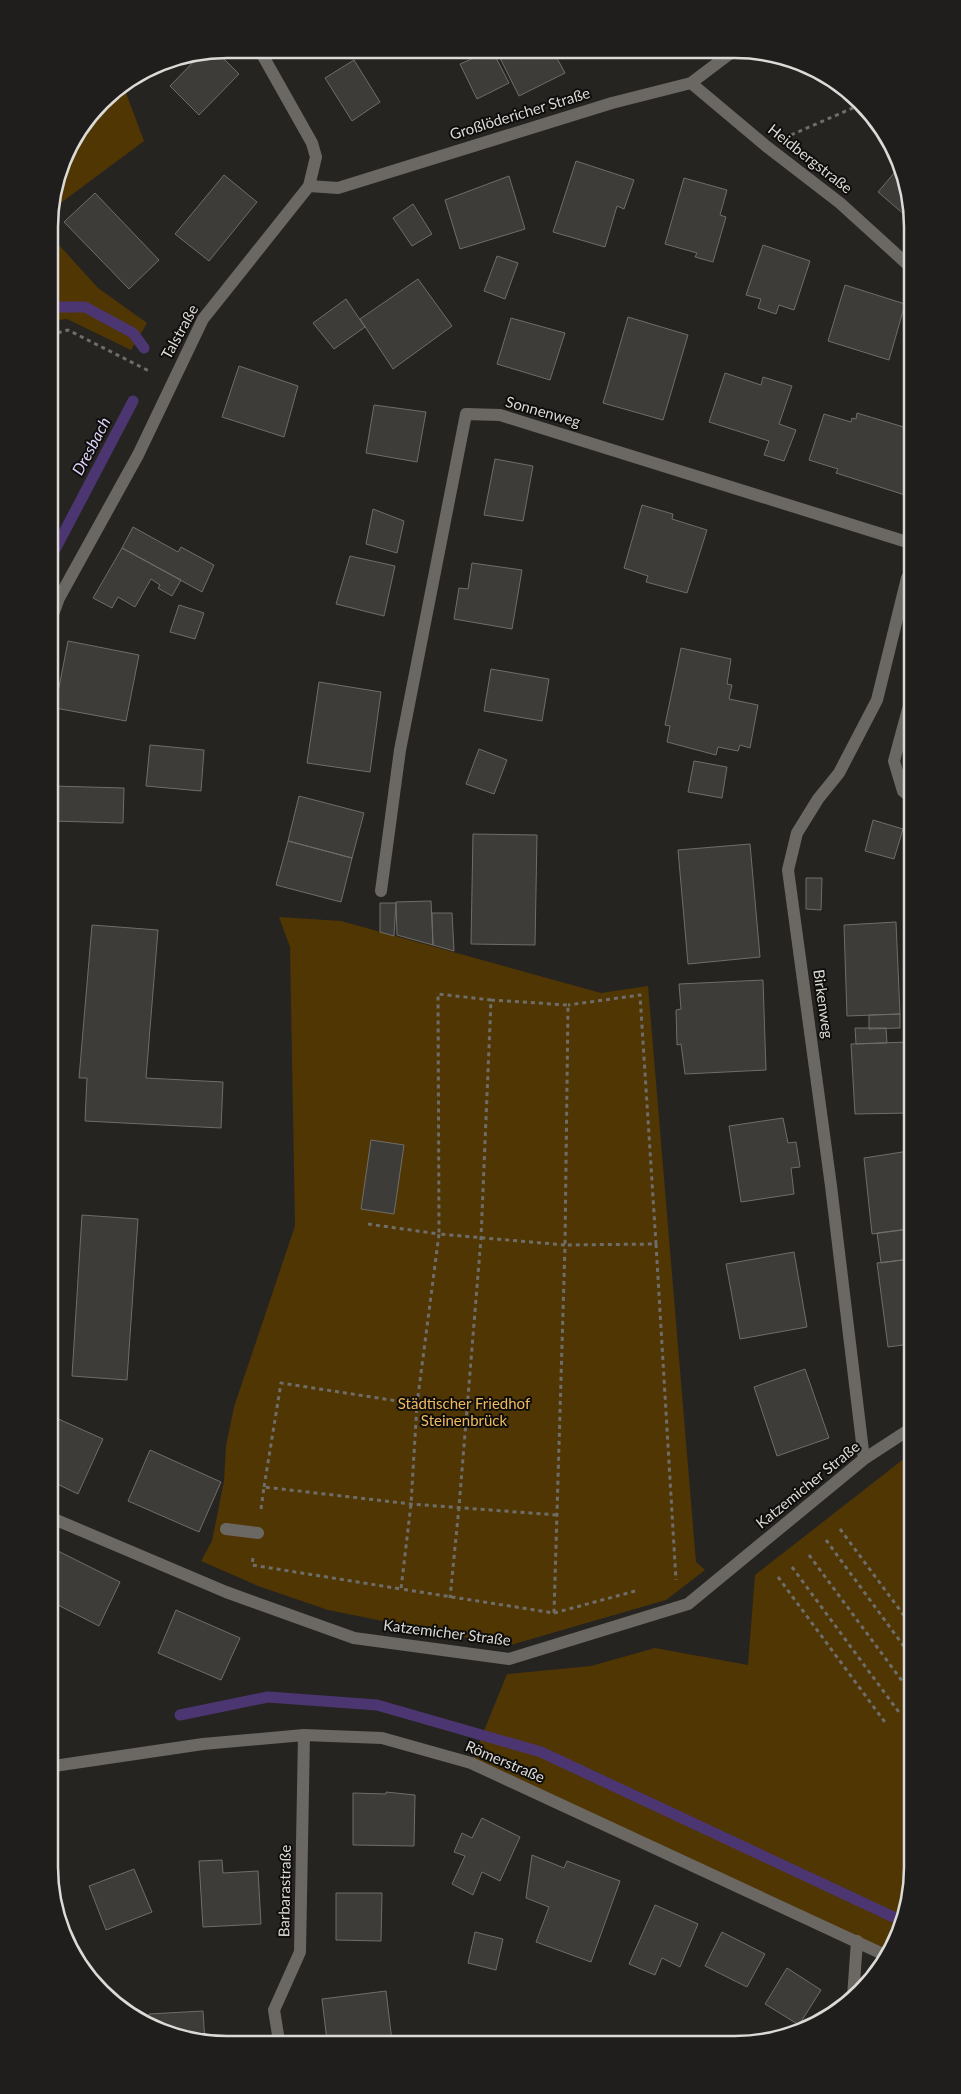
<svg xmlns="http://www.w3.org/2000/svg" width="961" height="2094" font-family="Lato,sans-serif">
  <rect width="100%" height="100%" fill="#262421"/>
  <path fill="#503603" d="M 123,85 L 144,141 L 50,211 L 67,148 L 109,93 Z
    M 49,234 L 98,288 L 147,323 L 131,350 L 67,319 L 50,321 Z
    M 279,917 L 341,921 L 601,993 L 648,986 L 696,1562 L 705,1570 L 666,1600 L 507,1646 L 328,1610 L 258,1586 L 201,1561 L 212,1541 L 224,1481 L 226,1446 L 234,1407 L 295,1226 L 290,947 Z
    M 910,1454 L 912,1879 L 899,1935 L 887,1956 L 471,1763 L 507,1674 L 591,1666 L 655,1648 L 748,1665 L 755,1575 Z"/>
  <g fill="none" stroke-linecap="round" stroke-linejoin="round">
    <path stroke="#4c3671" stroke-width="11" d="M 49,307 L 85,307 L 133,333 L 144,348
      M 50,559 L 133,401
      M 180,1715 L 268,1697 L 377,1705 L 541,1752 L 902,1921"/>
  </g>
  <path fill="#3e3c38" stroke="#706d69" d="M 492,50 L 509,83 L 477,99 L 460,64 Z
    M 496,50 L 553,51 L 565,73 L 519,96 Z
    M 216,51 L 239,74 L 199,115 L 170,86 L 201,54 Z
    M 354,60 L 380,102 L 352,121 L 325,78 Z
    M 576,161 L 634,180 L 624,209 L 617,206 L 605,247 L 553,232 Z
    M 900,166 L 906,180 L 906,216 L 878,192 Z
    M 224,175 L 257,202 L 209,261 L 175,234 Z
    M 509,176 L 525,229 L 460,249 L 445,200 Z
    M 684,178 L 727,190 L 720,215 L 726,217 L 713,262 L 695,257 L 697,253 L 665,244 Z
    M 95,193 L 159,260 L 129,289 L 64,222 Z
    M 413,204 L 432,234 L 412,246 L 393,218 Z
    M 763,245 L 810,261 L 794,310 L 779,305 L 776,314 L 758,308 L 761,299 L 746,295 Z
    M 497,256 L 518,263 L 505,299 L 484,291 Z
    M 418,279 L 452,326 L 393,369 L 360,319 Z
    M 845,285 L 905,304 L 889,360 L 828,341 Z
    M 346,299 L 365,327 L 334,349 L 313,323 Z
    M 628,317 L 688,335 L 663,420 L 603,403 Z
    M 511,318 L 565,333 L 550,380 L 497,364 Z
    M 239,366 L 298,386 L 284,437 L 222,417 Z
    M 725,373 L 761,385 L 763,377 L 792,386 L 779,424 L 796,430 L 784,461 L 764,455 L 769,441 L 709,422 Z
    M 374,405 L 426,412 L 417,462 L 366,453 Z
    M 857,413 L 907,428 L 905,495 L 836,473 L 838,469 L 809,460 L 824,414 L 851,422 L 852,418 L 856,419 Z
    M 495,459 L 533,466 L 523,521 L 484,515 Z
    M 642,505 L 673,514 L 672,519 L 707,530 L 687,593 L 646,582 L 648,576 L 624,568 Z
    M 373,509 L 404,521 L 397,553 L 366,544 Z
    M 133,527 L 178,552 L 181,547 L 214,565 L 202,592 L 122,548 Z
    M 122,548 L 181,580 L 172,596 L 158,588 L 160,585 L 151,579 L 135,607 L 118,597 L 112,608 L 93,598 Z
    M 350,556 L 395,566 L 384,616 L 336,604 Z
    M 472,563 L 522,570 L 512,629 L 454,619 L 459,588 L 468,589 Z
    M 179,605 L 204,613 L 195,639 L 170,632 Z
    M 68,641 L 139,655 L 126,721 L 55,708 Z
    M 681,648 L 731,659 L 727,684 L 732,685 L 729,699 L 758,705 L 750,748 L 740,745 L 738,751 L 718,747 L 716,755 L 667,742 L 670,726 L 665,725 Z
    M 491,669 L 549,679 L 542,721 L 484,711 Z
    M 319,682 L 381,692 L 370,772 L 307,763 Z
    M 150,745 L 204,750 L 201,791 L 146,786 Z
    M 479,749 L 507,760 L 494,794 L 466,784 Z
    M 694,761 L 727,767 L 722,798 L 688,792 Z
    M 53,786 L 124,788 L 123,823 L 52,821 Z
    M 299,796 L 364,813 L 352,858 L 288,841 Z
    M 873,820 L 903,829 L 894,859 L 865,851 Z
    M 473,834 L 537,835 L 535,945 L 471,944 Z
    M 288,841 L 352,858 L 341,902 L 276,885 Z
    M 750,844 L 760,957 L 688,964 L 678,850 Z
    M 908,864 L 908,886 L 904,885 Z
    M 806,878 L 822,878 L 821,910 L 806,909 Z
    M 431,901 L 433,945 L 397,935 L 396,902 Z
    M 380,903 L 396,903 L 394,936 L 380,932 Z
    M 432,913 L 452,913 L 454,951 L 433,945 Z
    M 896,922 L 900,1014 L 847,1016 L 844,925 Z
    M 92,925 L 158,930 L 146,1078 L 223,1082 L 221,1128 L 85,1121 L 87,1078 L 79,1078 Z
    M 763,980 L 766,1070 L 685,1074 L 681,1044 L 677,1045 L 676,1010 L 681,1009 L 679,984 Z
    M 900,1014 L 900,1028 L 869,1029 L 869,1015 Z
    M 855,1028 L 886,1028 L 887,1043 L 856,1044 Z
    M 909,1042 L 909,1113 L 855,1114 L 851,1044 Z
    M 783,1118 L 788,1143 L 796,1142 L 800,1167 L 791,1168 L 794,1194 L 741,1202 L 729,1126 Z
    M 371,1140 L 404,1145 L 394,1214 L 361,1209 Z
    M 909,1151 L 910,1229 L 872,1234 L 864,1158 Z
    M 82,1215 L 138,1219 L 127,1380 L 72,1376 Z
    M 908,1229 L 910,1259 L 881,1263 L 877,1233 Z
    M 794,1252 L 807,1327 L 740,1339 L 726,1264 Z
    M 910,1259 L 910,1344 L 888,1347 L 877,1263 Z
    M 805,1369 L 829,1438 L 777,1456 L 754,1387 Z
    M 54,1417 L 103,1439 L 78,1494 L 53,1482 Z
    M 150,1450 L 221,1482 L 199,1532 L 128,1501 Z
    M 58,1551 L 120,1582 L 99,1626 L 54,1603 L 54,1561 Z
    M 176,1610 L 240,1638 L 221,1680 L 158,1653 Z
    M 386,1792 L 415,1795 L 414,1846 L 353,1845 L 353,1793 L 386,1794 Z
    M 482,1818 L 520,1837 L 500,1881 L 482,1872 L 473,1895 L 452,1884 L 465,1856 L 454,1852 L 462,1833 L 472,1838 Z
    M 532,1855 L 564,1868 L 567,1861 L 620,1881 L 591,1962 L 536,1942 L 549,1907 L 526,1898 Z
    M 222,1860 L 223,1873 L 258,1871 L 261,1924 L 203,1927 L 199,1861 Z
    M 134,1869 L 152,1912 L 106,1930 L 89,1886 Z
    M 336,1893 L 382,1893 L 381,1941 L 336,1940 Z
    M 655,1905 L 698,1924 L 680,1967 L 662,1958 L 655,1975 L 629,1964 Z
    M 475,1932 L 503,1939 L 496,1970 L 468,1963 Z
    M 722,1932 L 765,1954 L 747,1987 L 705,1966 Z
    M 787,1968 L 821,1990 L 799,2025 L 765,2004 Z
    M 386,1991 L 392,2041 L 327,2041 L 322,1999 Z
    M 203,2011 L 205,2042 L 192,2042 L 149,2021 L 149,2014 Z"/>
  <g fill="none" stroke-linecap="round" stroke-linejoin="round">
    <path stroke="#6e6d6a" stroke-width="3" stroke-dasharray="4 4" stroke-linecap="butt" d="M 791,135 L 862,104
      M 50,335 L 68,330 L 151,372
      M 491,1000 L 568,1005 L 565,1245 L 656,1244 L 640,995 L 568,1005
      M 368,1224 L 439,1234 L 417,1404 L 411,1504 L 401,1589 L 554,1613 L 565,1245 L 439,1234 L 438,994 L 491,1000 L 481,1238 L 459,1507 L 450,1598
      M 656,1244 L 676,1580
      M 264,1487 L 281,1383 L 417,1404
      M 261,1509 L 264,1487 L 411,1504 L 557,1515
      M 840,1529 L 911,1625
      M 826,1540 L 911,1656
      M 809,1555 L 911,1693
      M 253,1558 L 252,1565 L 401,1589
      M 792,1567 L 901,1715
      M 778,1577 L 887,1725
      M 554,1613 L 639,1590
      M 55,1896 L 88,1975"/>
    <path stroke="#6b6864" stroke-width="12" d="M 691,83 L 766,146 L 840,203 L 906,263
      M 309,186 L 338,188 L 612,103 L 691,83 L 732,52
      M 51,620 L 59,598 L 138,455 L 203,319 L 309,186 L 316,157 L 312,143 L 259,49
      M 908,709 L 894,761 L 903,791 L 908,795
      M 381,891 L 400,750 L 466,414 L 500,415 L 907,542
      M 864,1459 L 831,1186 L 788,870 L 797,833 L 818,799 L 839,773 L 877,700 L 907,578
      M 54,1519 L 226,1592 L 354,1638 L 509,1659 L 688,1604 L 864,1459 L 910,1429
      M 226,1529 L 258,1533
      M 54,1766 L 203,1744 L 304,1735 L 382,1738 L 471,1763 L 887,1956
      M 853,1997 L 857,1941
      M 279,2041 L 274,2010 L 300,1952 L 304,1735"/>
  </g>
  <g text-anchor="middle" stroke-width="4" stroke-linejoin="round" paint-order="stroke">
    <g font-size="15" fill="#dbdad7" stroke="#0f0e0c">
      <text transform="translate(520 114) rotate(-17)" y="5">Großlödericher Straße</text>
      <text transform="translate(810 159) rotate(38)" y="5">Heidbergstraße</text>
      <text transform="translate(180 332) rotate(-61)" y="5">Talstraße</text>
      <text transform="translate(543 412) rotate(16)" y="5">Sonnenweg</text>
      <text transform="translate(823 1004) rotate(82)" y="5">Birkenweg</text>
      <text transform="translate(808 1485) rotate(-39)" y="5">Katzemicher Straße</text>
      <text transform="translate(447 1633) rotate(7)" y="5">Katzemicher Straße</text>
      <text transform="translate(505 1762) rotate(23)" y="5">Römerstraße</text>
      <text transform="translate(285 1891) rotate(-89)" y="5">Barbarastraße</text>
    </g>
    <g font-size="15" fill="#f0b95b" stroke="#0f0e0c">
      <text x="464" y="1409">Städtischer Friedhof<tspan x="464" dy="17">Steinenbrück</tspan></text>
    </g>
    <g font-size="16" font-style="italic" fill="#ddd2f7" stroke="#0f0e0c">
      <text transform="translate(91 446) rotate(-62)" y="6">Dresbach</text>
    </g>
  </g>
  <path d="M0 0H961V2094H0ZM227 58H735A169 169 0 0 1 904 227V1867A169 169 0 0 1 735 2036H227A169 169 0 0 1 58 1867V227A169 169 0 0 1 227 58Z" fill="#1f1e1c" fill-rule="evenodd"/>
  <path fill="none" stroke="#dbdad7" stroke-width="2.5" d="M227 58H735A169 169 0 0 1 904 227V1867A169 169 0 0 1 735 2036H227A169 169 0 0 1 58 1867V227A169 169 0 0 1 227 58Z"/>
</svg>
